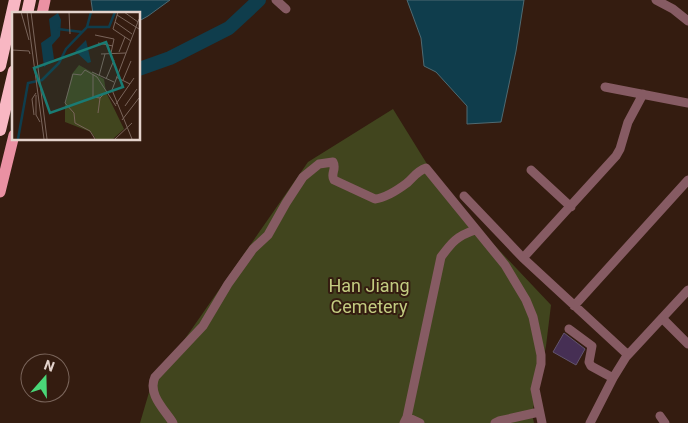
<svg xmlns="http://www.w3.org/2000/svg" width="688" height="423" font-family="Roboto,sans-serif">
  <rect width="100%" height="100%" fill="#341c10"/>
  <path fill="#41451e" d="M 393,109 L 445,193 L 551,305 L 546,346 L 532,414 L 534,423 L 140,423 L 150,389 L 308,162 Z"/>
  <path fill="#0f3d4c" stroke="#4f6a72" d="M 91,0 L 170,0 L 148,16 L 139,21 L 139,14 L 93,14 Z
    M 407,0 L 524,0 L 516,51 L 501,122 L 467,124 L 467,106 L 436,72 L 424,66 L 421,38 Z"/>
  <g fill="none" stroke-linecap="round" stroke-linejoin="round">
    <path stroke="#0f3d4c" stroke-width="14" d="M 139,69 L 170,58 L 229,28 L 259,0"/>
  </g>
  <path fill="#462f54" stroke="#62546d" d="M 564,333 L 585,349 L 576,365 L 553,352 Z"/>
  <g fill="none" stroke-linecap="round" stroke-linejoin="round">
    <path stroke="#865b63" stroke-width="9" d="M 276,0 L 286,9
      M 656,0 L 673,9 L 688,21
      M 605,87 L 688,103
      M 531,170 L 571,207
      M 464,196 L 523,258 L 628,355
      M 523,258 L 616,156 L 620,149 L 628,122 L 643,94
      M 574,306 L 688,180
      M 662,318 L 688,344
      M 569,329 L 592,346 L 589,362 L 591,366 L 613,378
      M 660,416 L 665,423
      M 407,417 L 420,423
      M 173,423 C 165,410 147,394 155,377 L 203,326 L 228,284 L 253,249 L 268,235 L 286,203 L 303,177 L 319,164 L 333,162 C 337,169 330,174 334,180 L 375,199 C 385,198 399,189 407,183 C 414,177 417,171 426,168 L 505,265 L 526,300 L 533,317 L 541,355 L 541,364 L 535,389 L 542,423
      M 404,423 L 407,417 L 441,257 C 452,242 457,236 475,230
      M 495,423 L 499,421 L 539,412
      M 590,423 L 613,378 L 626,357 L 688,290"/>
    <path stroke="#ea91a3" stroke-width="11" d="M 42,14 L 45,0
      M 0,192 L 14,135"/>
    <path stroke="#f8b7c3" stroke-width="12" d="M 27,14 L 30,0
      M 0,66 L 15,0
      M 0,130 L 14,71"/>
  </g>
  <g text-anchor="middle" stroke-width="4" stroke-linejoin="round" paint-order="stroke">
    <g font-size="18" fill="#c2cb80" stroke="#341c10">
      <text x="369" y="292">Han Jiang<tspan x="369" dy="21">Cemetery</tspan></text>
    </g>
  </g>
  <g transform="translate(12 12)">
    <rect width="128" height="128" fill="#341c10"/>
    <path d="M 67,53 L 92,67 L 94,80 L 112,117 L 101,127 L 84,127 L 79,120 L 53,110 L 53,92 L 60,62 Z" fill="#41451e"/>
    <path d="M 46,1 L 49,8 L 48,24 L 40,33 L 42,47 L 32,55 L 29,31 L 39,24 L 37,7 ZM 74,28 L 79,50 L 76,51 L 63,39 Z" fill="#0f3d4c"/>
    <path fill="none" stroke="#0f3d4c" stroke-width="2.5" d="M 75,15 L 97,15 L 103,0M 46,17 L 70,20M 6,127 L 16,71 L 30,68 L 47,51 L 54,37 L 75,15 L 79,0"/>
    <path fill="none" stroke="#7a655b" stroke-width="1" d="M 9,0 L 17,28M 15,0 L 32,127M 19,0 L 35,127M 57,0 L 58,22M 106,0 L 101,17 L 119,29M 112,0 L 126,10M 105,3 L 127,17M 103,10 L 120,22M 83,23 L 102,27 L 99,41M 86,31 L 101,34M 0,38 L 17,39 L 18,42M 107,40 L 113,25M 89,42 L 114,41M 80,60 L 102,70M 87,64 L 93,42M 104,65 L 118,72M 94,67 L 102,48M 111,68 L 119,49M 24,83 L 24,103 L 28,110M 81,85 L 88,86 L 95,79M 81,86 L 81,62M 104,92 L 122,66M 113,94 L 125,77M 86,101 L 88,86M 22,103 L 20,87 L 24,81M 110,108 L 127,86M 83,127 L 78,119 L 63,111 L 62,101 L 53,91 L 61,62 L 69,63 L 73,58 L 85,65 L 104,94M 103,127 L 120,111M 120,127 L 100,78 L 127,7"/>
    <path fill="#1a7b73" fill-opacity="0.15" stroke="#1a7b73" stroke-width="2.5" d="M 94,30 L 111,75 L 38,101 L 22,56 Z"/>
    <rect width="128" height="128" fill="none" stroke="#e4d3cc" stroke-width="2.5"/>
  </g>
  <g transform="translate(45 378) rotate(20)"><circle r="24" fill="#341c10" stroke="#7a655b"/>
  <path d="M0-4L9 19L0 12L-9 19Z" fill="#4ad778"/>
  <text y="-8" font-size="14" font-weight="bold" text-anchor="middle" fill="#e4d3cc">N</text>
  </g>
</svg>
